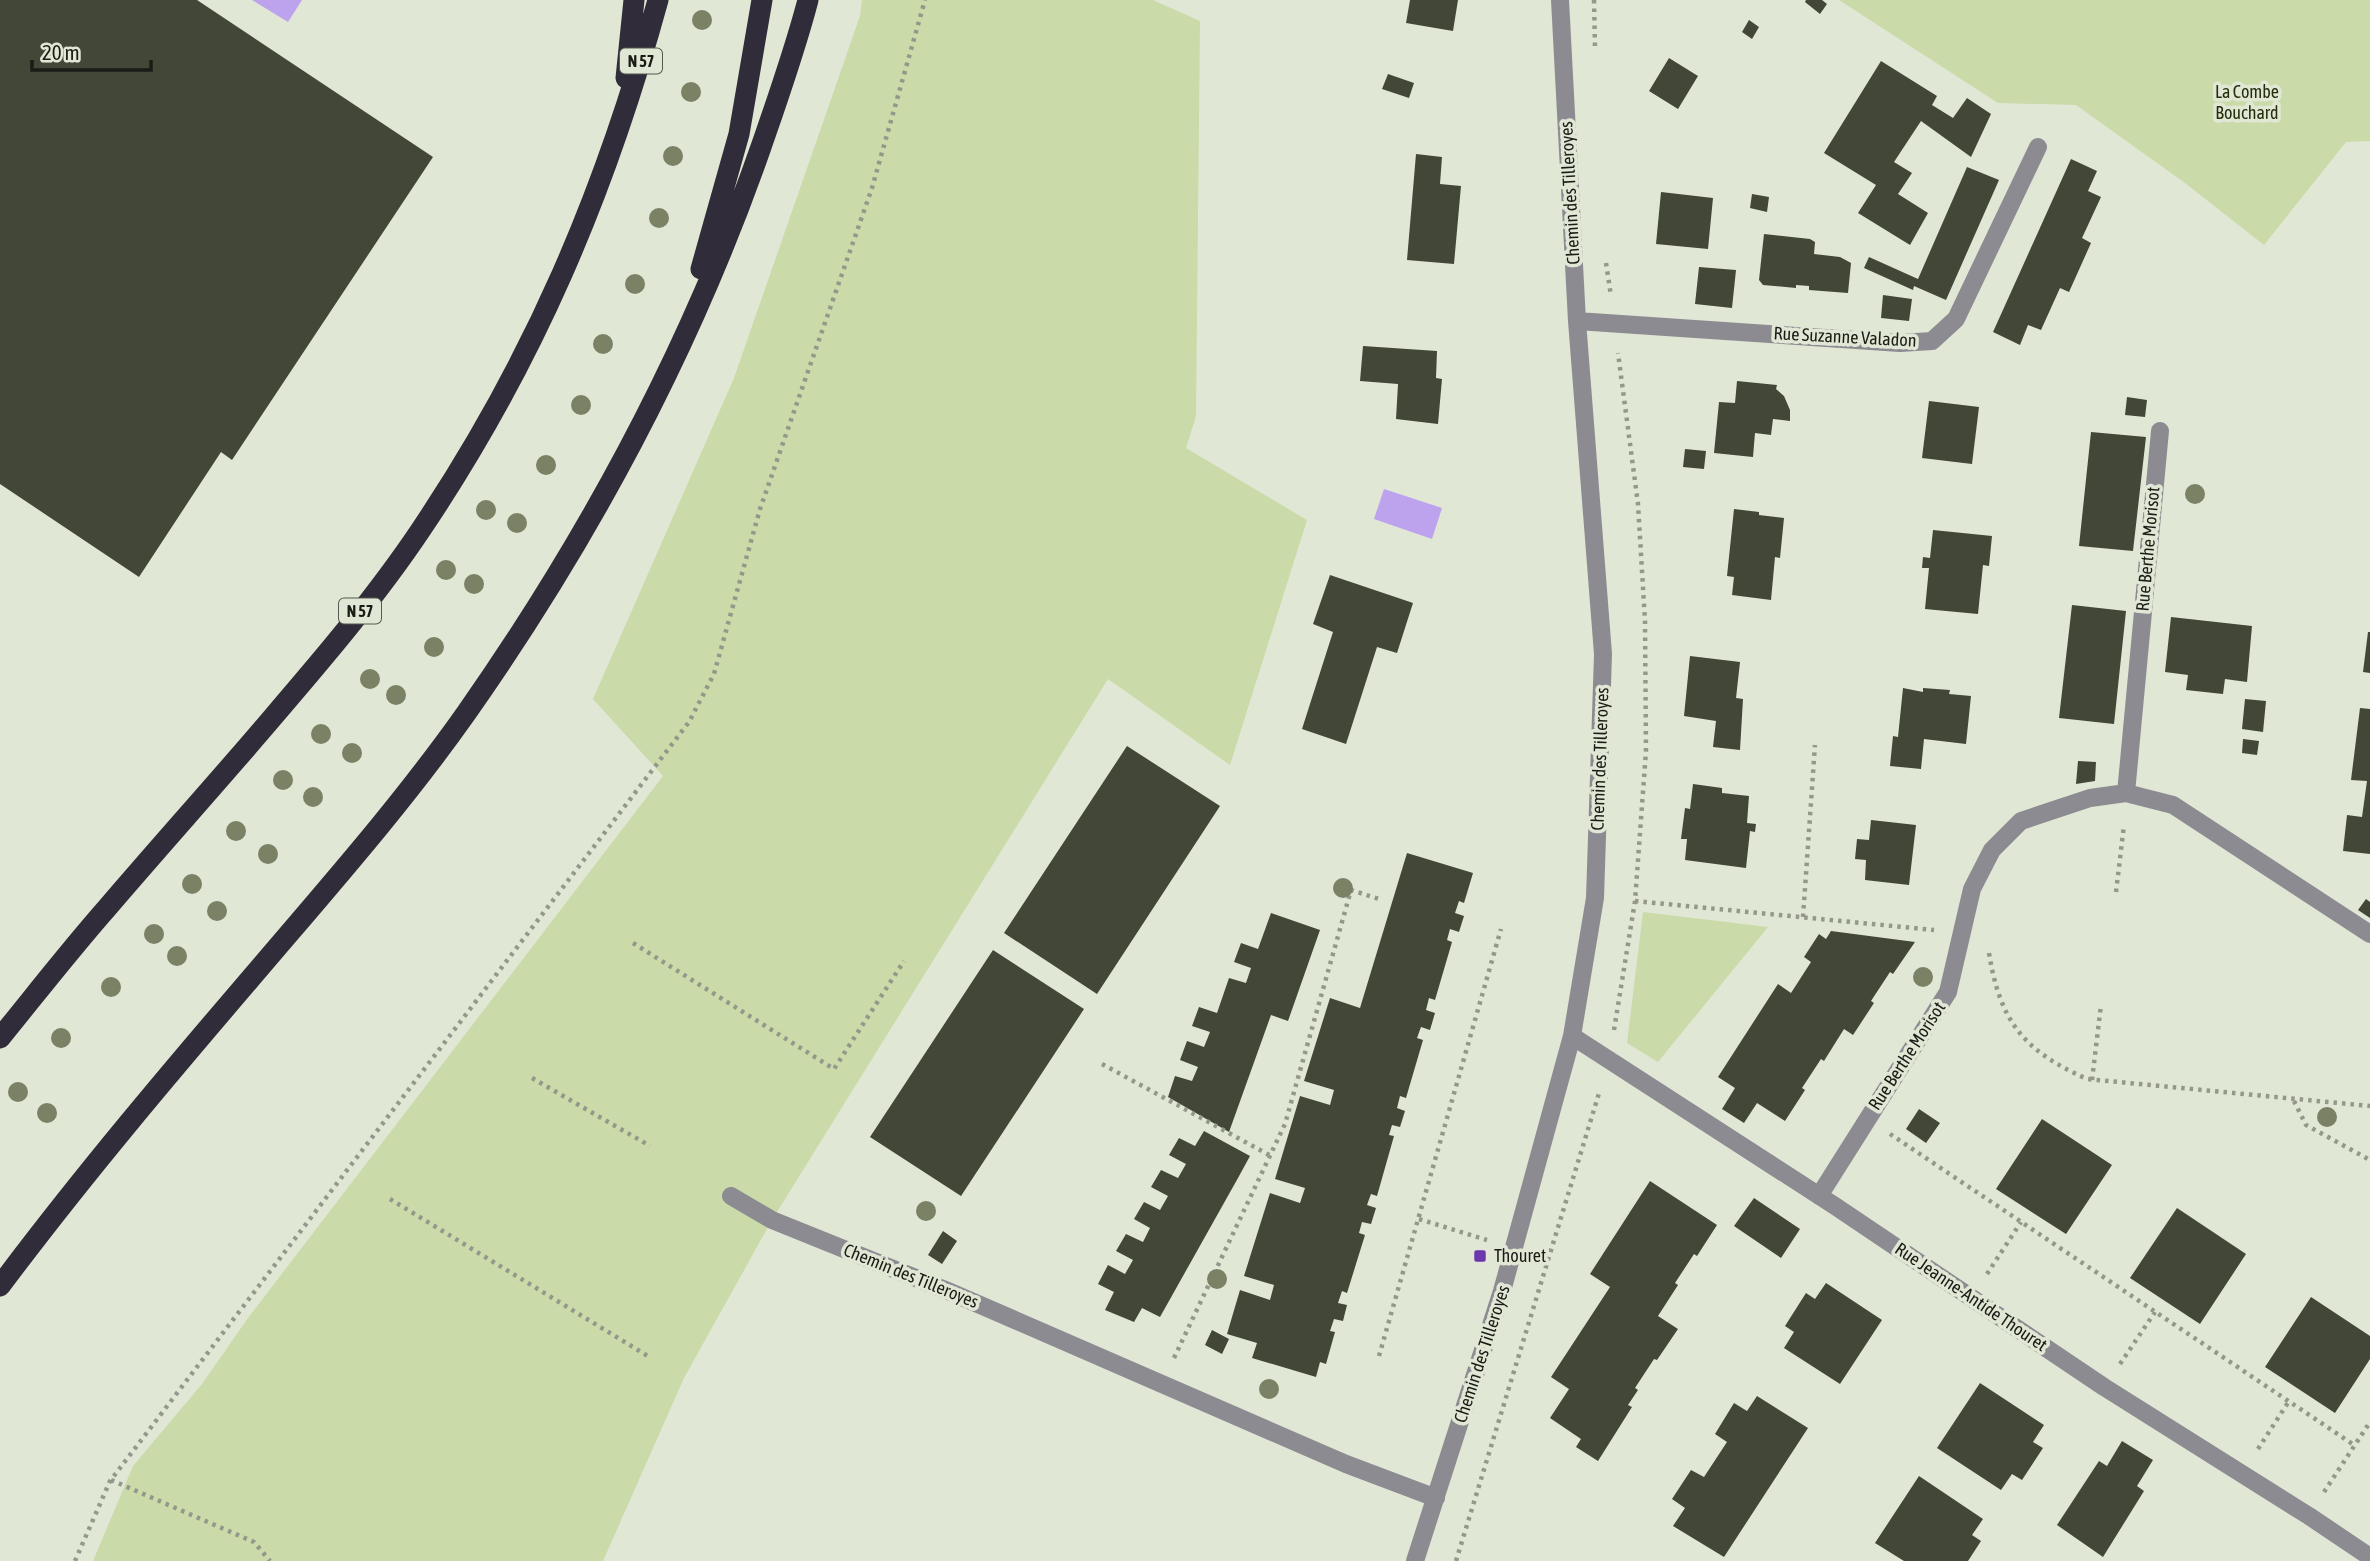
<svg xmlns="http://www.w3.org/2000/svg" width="2370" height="1561" font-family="'Asap Condensed',sans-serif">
  <rect width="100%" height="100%" fill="#e1e7d5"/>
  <path fill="#cadaa8" d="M 862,0 L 1153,0 L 1200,21 L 1196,416 L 1186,448 L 1307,520 L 1230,765 L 1108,679 L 772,1220 L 684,1378 L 603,1561 L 93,1561 L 133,1466 L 202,1384 L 248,1318 L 663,776 L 593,699 L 734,378 L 860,16 Z
    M 1839,0 L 2370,0 L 2370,141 L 2346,142 L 2264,245 L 2185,183 L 2076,105 L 1998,103 Z
    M 1643,912 L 1768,927 L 1658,1062 L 1627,1043 Z"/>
  <path fill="#bda2ee" d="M 252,0 L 302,0 L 288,22 Z
    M 1384,489 L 1442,508 L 1432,539 L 1374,519 Z"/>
  <path fill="#424738" d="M 0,0 L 197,0 L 433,157 L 232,460 L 221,452 L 139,577 L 0,484 Z
    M 1410,0 L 1458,0 L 1453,31 L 1406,23 Z
    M 1806,0 L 1822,0 L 1827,4 L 1820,14 L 1805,2 Z
    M 1749,20 L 1759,27 L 1752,39 L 1742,32 Z
    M 1669,58 L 1698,76 L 1678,109 L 1649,91 Z
    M 1881,61 L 1937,96 L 1932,105 L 1953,118 L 1967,98 L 1991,114 L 1971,157 L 1921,121 L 1894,162 L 1912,173 L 1898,194 L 1928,213 L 1910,245 L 1858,213 L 1876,185 L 1824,153 Z
    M 1388,74 L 1414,83 L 1409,98 L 1382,89 Z
    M 1416,154 L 1442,157 L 1440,184 L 1461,186 L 1454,264 L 1407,260 Z
    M 2071,159 L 2097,171 L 2088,191 L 2101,197 L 2082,238 L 2091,243 L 2069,292 L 2060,288 L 2041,330 L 2028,325 L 2020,345 L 1993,332 Z
    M 1967,167 L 1999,180 L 1946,300 L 1914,286 L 1913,290 L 1864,268 L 1869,257 L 1918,279 Z
    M 1661,192 L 1713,198 L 1708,249 L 1656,244 Z
    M 1752,194 L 1769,197 L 1767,212 L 1750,208 Z
    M 1764,234 L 1810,239 L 1815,242 L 1814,254 L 1840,257 L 1851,263 L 1848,293 L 1809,290 L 1809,286 L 1796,285 L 1796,288 L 1763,285 L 1759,280 Z
    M 1699,267 L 1736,270 L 1732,308 L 1695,304 Z
    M 1883,295 L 1912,299 L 1909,321 L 1881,318 Z
    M 1363,346 L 1437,351 L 1436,378 L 1442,379 L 1438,424 L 1396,419 L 1398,384 L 1360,381 Z
    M 1737,381 L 1777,385 L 1776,389 L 1784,396 L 1790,410 L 1790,421 L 1773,419 L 1771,435 L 1755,433 L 1753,457 L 1714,453 L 1719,402 L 1735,403 Z
    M 2127,397 L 2147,400 L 2145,417 L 2125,415 Z
    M 1929,401 L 1979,407 L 1972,464 L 1922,458 Z
    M 2091,432 L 2146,437 L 2133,551 L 2079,546 Z
    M 1685,449 L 1706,451 L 1704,469 L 1683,467 Z
    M 1734,509 L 1759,512 L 1759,515 L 1784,518 L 1780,558 L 1775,557 L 1771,600 L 1732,595 L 1734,577 L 1727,576 Z
    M 1933,530 L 1992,536 L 1989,566 L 1983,565 L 1978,614 L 1925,609 L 1929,568 L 1922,568 L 1923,557 L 1930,558 Z
    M 1330,575 L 1413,603 L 1397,653 L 1377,647 L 1346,744 L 1302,729 L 1333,632 L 1313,624 Z
    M 2072,605 L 2126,611 L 2114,724 L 2059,718 Z
    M 2171,617 L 2252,626 L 2247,682 L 2225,679 L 2223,694 L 2186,690 L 2188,675 L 2165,672 Z
    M 2368,632 L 2370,632 L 2370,673 L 2363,672 Z
    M 1690,656 L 1740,662 L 1736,698 L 1743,699 L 1740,750 L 1713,747 L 1716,721 L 1684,716 Z
    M 1903,688 L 1923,692 L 1923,688 L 1950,690 L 1949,694 L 1971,696 L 1966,744 L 1924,739 L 1921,769 L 1890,766 L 1893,736 L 1898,737 Z
    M 2245,699 L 2266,701 L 2263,732 L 2242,729 Z
    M 2360,708 L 2370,709 L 2370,854 L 2343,851 L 2347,815 L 2362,817 L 2367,781 L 2351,780 Z
    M 2243,739 L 2259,741 L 2257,755 L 2242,753 Z
    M 1127,746 L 1220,806 L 1097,994 L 1004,933 Z
    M 2078,761 L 2096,762 L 2095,781 L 2076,784 Z
    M 1693,784 L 1722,788 L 1722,793 L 1749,796 L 1747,823 L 1756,824 L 1755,832 L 1750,831 L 1746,868 L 1685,860 L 1687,839 L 1681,839 L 1685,808 L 1690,809 Z
    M 1871,820 L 1916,825 L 1909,885 L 1865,880 L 1866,860 L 1855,859 L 1857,839 L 1869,840 Z
    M 1407,853 L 1473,873 L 1464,903 L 1459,901 L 1455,913 L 1464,916 L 1459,932 L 1450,929 L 1447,940 L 1452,942 L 1435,1000 L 1429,998 L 1426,1010 L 1435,1013 L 1430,1030 L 1421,1027 L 1417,1038 L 1423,1040 L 1406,1098 L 1400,1096 L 1397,1108 L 1405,1111 L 1400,1127 L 1392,1125 L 1389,1135 L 1394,1136 L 1377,1196 L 1371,1194 L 1367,1205 L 1376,1208 L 1371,1224 L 1362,1222 L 1359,1233 L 1365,1235 L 1347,1293 L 1342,1291 L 1338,1303 L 1347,1305 L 1343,1321 L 1334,1319 L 1330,1331 L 1335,1332 L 1326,1364 L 1320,1362 L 1316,1377 L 1252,1358 L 1257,1343 L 1227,1334 L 1240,1290 L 1270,1300 L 1274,1285 L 1244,1276 L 1270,1193 L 1300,1203 L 1305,1188 L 1275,1179 L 1300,1096 L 1330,1105 L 1334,1090 L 1304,1081 L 1330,998 L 1360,1008 Z
    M 2366,899 L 2370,902 L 2370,918 L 2358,910 Z
    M 1271,913 L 1320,930 L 1288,1021 L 1271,1015 L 1229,1132 L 1168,1097 L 1175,1076 L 1192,1081 L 1198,1067 L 1180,1060 L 1187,1041 L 1204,1047 L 1210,1032 L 1192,1026 L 1199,1007 L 1217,1013 L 1229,978 L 1246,983 L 1251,968 L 1234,962 L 1241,943 L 1258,949 Z
    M 1831,931 L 1915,942 L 1893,974 L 1890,972 L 1871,1001 L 1874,1003 L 1853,1035 L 1844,1029 L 1824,1061 L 1821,1059 L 1802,1088 L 1805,1090 L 1785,1121 L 1757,1103 L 1744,1123 L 1722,1109 L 1735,1088 L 1718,1077 L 1778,984 L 1791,993 L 1811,962 L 1804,957 L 1819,934 L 1826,939 Z
    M 993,950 L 1084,1009 L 961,1196 L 870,1137 Z
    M 1919,1109 L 1940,1123 L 1926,1143 L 1906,1129 Z
    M 2042,1119 L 2112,1165 L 2066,1234 L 1996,1189 Z
    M 1204,1131 L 1250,1156 L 1238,1178 L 1160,1317 L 1142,1308 L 1134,1322 L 1105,1310 L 1114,1292 L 1098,1284 L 1108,1265 L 1125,1274 L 1133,1260 L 1116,1251 L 1126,1234 L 1143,1242 L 1150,1228 L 1134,1219 L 1144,1202 L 1160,1210 L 1168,1196 L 1151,1187 L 1161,1170 L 1178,1178 L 1186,1164 L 1169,1155 L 1179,1138 L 1195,1146 Z
    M 1650,1181 L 1717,1225 L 1697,1256 L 1694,1254 L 1675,1283 L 1678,1285 L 1658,1316 L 1678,1329 L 1657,1360 L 1654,1359 L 1635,1388 L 1638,1390 L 1628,1405 L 1632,1407 L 1598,1461 L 1576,1447 L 1581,1439 L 1550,1418 L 1569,1389 L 1551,1377 L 1610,1287 L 1590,1274 Z
    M 1754,1198 L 1800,1229 L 1781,1258 L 1734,1226 Z
    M 2177,1208 L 2246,1254 L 2200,1324 L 2130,1278 Z
    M 943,1231 L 957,1241 L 942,1264 L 928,1255 Z
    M 1826,1283 L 1882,1320 L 1840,1384 L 1784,1348 L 1794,1332 L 1785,1326 L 1806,1293 L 1815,1299 Z
    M 2311,1297 L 2370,1336 L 2370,1359 L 2335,1413 L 2265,1367 Z
    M 1212,1330 L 1229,1339 L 1222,1354 L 1205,1345 Z
    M 1980,1383 L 2044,1425 L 2033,1442 L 2043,1448 L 2022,1480 L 2012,1474 L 2001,1490 L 1937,1448 Z
    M 1757,1396 L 1808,1428 L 1724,1557 L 1673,1526 L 1685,1508 L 1672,1499 L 1691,1470 L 1704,1477 L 1727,1442 L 1715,1434 L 1734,1403 L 1747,1411 Z
    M 2122,1441 L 2153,1460 L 2137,1486 L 2144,1491 L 2103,1557 L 2057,1525 L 2099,1461 L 2107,1466 Z
    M 1919,1476 L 1983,1519 L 1972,1535 L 1981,1541 L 1968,1561 L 1904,1561 L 1875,1543 Z"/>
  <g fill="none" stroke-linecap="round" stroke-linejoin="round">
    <path stroke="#94988b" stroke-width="4.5" stroke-dasharray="3.5 5" stroke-linecap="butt" d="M 1594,0 L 1595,48
      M 1606,263 L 1611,296
      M 2116,892 L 2124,825
      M 1635,901 L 1934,930
      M 1803,917 L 1815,745
      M 633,943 L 834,1069 L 904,961
      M 1989,953 C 2000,1022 2024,1051 2087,1079 L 2370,1106
      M 1614,1030 L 1635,901 L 1646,751 L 1645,621 L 1638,504 L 1618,353
      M 1102,1064 L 1271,1156
      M 532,1078 L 650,1146
      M 2092,1080 L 2101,1005
      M 2294,1101 L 2306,1125 L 2370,1160
      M 1890,1134 L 2354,1445
      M 390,1199 L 651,1358
      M 1419,1219 L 1487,1240
      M 1987,1274 L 2021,1222
      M 1379,1356 L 1501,929
      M 1174,1358 L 1285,1124 L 1351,890 L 1382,900
      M 2120,1364 L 2155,1312
      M 2258,1449 L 2289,1401
      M 111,1480 L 254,1542 L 270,1561
      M 2324,1492 L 2370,1422
      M 75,1561 L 110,1481 L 689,722 L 714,674 L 760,509 L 872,188 L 925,0
      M 1456,1561 L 1600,1090"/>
    <path stroke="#8d8b92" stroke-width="18" d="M 1577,321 L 1900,343 L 1932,341 L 1956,319 L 2038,147
      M 2126,793 L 2160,431
      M 1572,1036 L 1835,1206 L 2104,1387 L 2309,1516 L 2370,1557
      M 731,1196 L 772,1220 L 948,1291 L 1346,1464 L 1436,1498
      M 1819,1196 L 1948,992 L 1972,889 L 1992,850 L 2021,821 L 2090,798 L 2126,793 L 2173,805 L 2370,934
      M 1415,1561 L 1502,1291 L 1572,1036 L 1595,898 L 1603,654 L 1577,321 L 1560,0"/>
    <path stroke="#302c39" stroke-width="21" d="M 626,78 L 634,0
      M 701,269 L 739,134 L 762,0
      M 0,1038 C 35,995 70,950 107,908 C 160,846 214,786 267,724 C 321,661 376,597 422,528 C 534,361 605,193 658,0
      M 0,1286 C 83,1175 173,1069 263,964 C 333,882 405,800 467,712 C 589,538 691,348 761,147 C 778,98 795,50 808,0"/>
  </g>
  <g fill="#7a8165">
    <circle cx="702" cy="20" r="10"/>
    <circle cx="691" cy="92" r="10"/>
    <circle cx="673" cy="156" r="10"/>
    <circle cx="659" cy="218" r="10"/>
    <circle cx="635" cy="284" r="10"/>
    <circle cx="603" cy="344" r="10"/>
    <circle cx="581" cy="405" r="10"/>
    <circle cx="546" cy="465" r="10"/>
    <circle cx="2195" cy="494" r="10"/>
    <circle cx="486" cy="510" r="10"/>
    <circle cx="517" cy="523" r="10"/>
    <circle cx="446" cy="570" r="10"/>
    <circle cx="474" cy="584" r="10"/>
    <circle cx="434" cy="647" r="10"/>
    <circle cx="370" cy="679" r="10"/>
    <circle cx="396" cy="695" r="10"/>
    <circle cx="321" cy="734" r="10"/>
    <circle cx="352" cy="753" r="10"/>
    <circle cx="283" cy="780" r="10"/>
    <circle cx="313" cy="797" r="10"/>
    <circle cx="236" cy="831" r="10"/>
    <circle cx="268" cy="854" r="10"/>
    <circle cx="192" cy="884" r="10"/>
    <circle cx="1343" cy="888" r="10"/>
    <circle cx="217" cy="911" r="10"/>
    <circle cx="154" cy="934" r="10"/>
    <circle cx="177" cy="956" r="10"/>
    <circle cx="1923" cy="977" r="10"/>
    <circle cx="111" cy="987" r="10"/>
    <circle cx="61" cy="1038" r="10"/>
    <circle cx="18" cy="1092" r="10"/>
    <circle cx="47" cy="1113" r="10"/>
    <circle cx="2327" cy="1117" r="10"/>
    <circle cx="926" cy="1211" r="10"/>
    <circle cx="1217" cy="1279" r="10"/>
    <circle cx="1269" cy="1389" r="10"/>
  </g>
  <rect fill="#6c36ad" stroke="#e1e7d5" stroke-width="2.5" x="1473" y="1249" width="14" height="14" rx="3.5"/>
  <g text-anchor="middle" stroke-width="7" stroke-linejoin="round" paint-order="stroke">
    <g fill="#e1e7d5" stroke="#56594f" stroke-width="2">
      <rect x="620" y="48.5" width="42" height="25" rx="5"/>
      <rect x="339" y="598.5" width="42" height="25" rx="5"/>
    </g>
    <g font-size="16" font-weight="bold" fill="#1a1c16">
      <text x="641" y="67">N 57</text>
      <text x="360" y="617">N 57</text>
    </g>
    <g font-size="18" fill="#252e0a" stroke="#e1e7d5">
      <text x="2247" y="98">La Combe<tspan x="2247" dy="21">Bouchard</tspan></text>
    </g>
    <g font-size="18" fill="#1a1c16" stroke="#e1e7d5">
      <text transform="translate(1570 193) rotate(-93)" y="6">Chemin des Tilleroyes</text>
      <text transform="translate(1845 337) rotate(3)" y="6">Rue Suzanne Valadon</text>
      <text transform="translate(2148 549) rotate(-85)" y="6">Rue Berthe Morisot</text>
      <text transform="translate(1600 759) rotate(-88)" y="6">Chemin des Tilleroyes</text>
      <text transform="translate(1907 1056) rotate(-57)" y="6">Rue Berthe Morisot</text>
      <text transform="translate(911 1276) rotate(22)" y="6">Chemin des Tilleroyes</text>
      <text transform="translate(1971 1297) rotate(34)" y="6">Rue Jeanne-Antide Thouret</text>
      <text transform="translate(1482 1354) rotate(-72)" y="6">Chemin des Tilleroyes</text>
    </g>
    <g font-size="18" fill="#1a1c16" stroke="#e1e7d5" text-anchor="start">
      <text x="1494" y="1262">Thouret</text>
    </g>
  </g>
  <path d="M32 60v10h119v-10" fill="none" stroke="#1a1c16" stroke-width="3.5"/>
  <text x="42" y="60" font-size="21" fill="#1a1c16" stroke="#e1e7d5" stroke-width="5" paint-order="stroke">20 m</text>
</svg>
